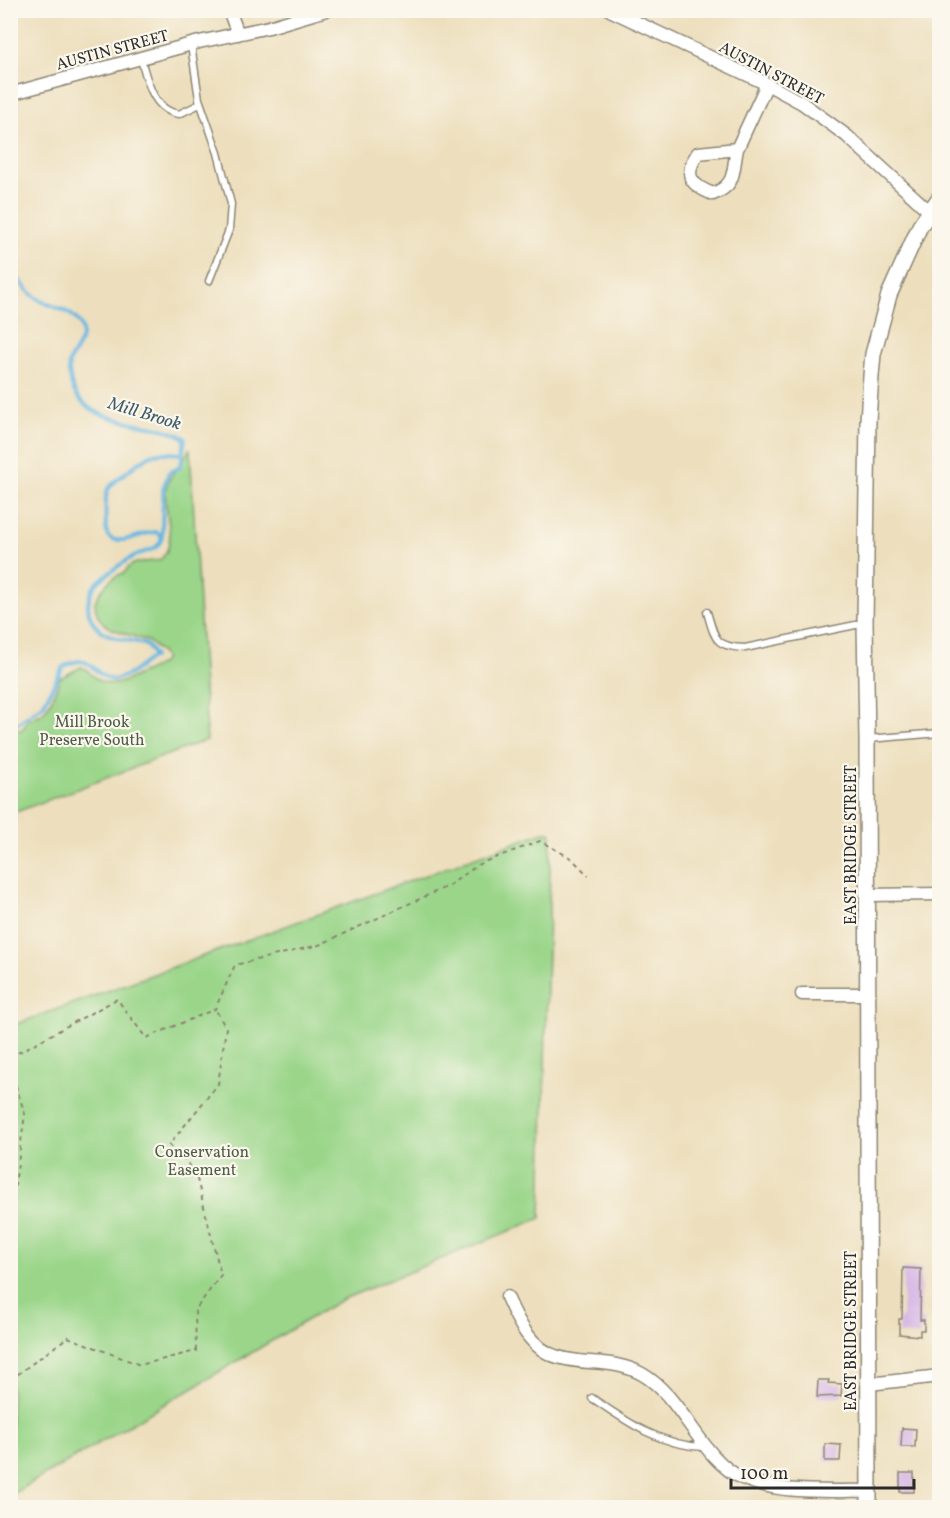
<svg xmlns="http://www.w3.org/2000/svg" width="950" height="1518" font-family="Vollkorn,serif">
  <rect width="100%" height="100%" fill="#fbf7ec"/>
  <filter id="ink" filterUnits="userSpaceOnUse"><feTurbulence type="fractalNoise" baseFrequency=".0167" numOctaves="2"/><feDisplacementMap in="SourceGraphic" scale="12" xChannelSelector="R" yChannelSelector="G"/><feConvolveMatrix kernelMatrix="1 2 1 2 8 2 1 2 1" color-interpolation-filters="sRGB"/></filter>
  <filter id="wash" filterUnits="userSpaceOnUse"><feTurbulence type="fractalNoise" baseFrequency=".008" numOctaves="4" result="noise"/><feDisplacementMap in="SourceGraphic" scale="24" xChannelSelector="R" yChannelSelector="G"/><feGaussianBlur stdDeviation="1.35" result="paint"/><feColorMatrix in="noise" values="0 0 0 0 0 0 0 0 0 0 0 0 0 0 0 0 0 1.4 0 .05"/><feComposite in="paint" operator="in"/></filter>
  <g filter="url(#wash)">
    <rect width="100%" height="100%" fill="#eddfbd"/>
    <path fill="#9ad589" stroke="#62805a" stroke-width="1.5" d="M 190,448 L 207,740 L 11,814 L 11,732 L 23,729 C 29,715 31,720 41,714 C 50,708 56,688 60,678 L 81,667 C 90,670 92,677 100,681 C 115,688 125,681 139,674 C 148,670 156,668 164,661 L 164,656 C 160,652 150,642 147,641 C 126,632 95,632 95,602 C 100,590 111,576 124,573 C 132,559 145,563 160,560 C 180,542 162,511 166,488 C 168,475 184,461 190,448 Z
      M 544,832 L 551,832 L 541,1218 L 341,1300 L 11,1495 L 11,1026 Z"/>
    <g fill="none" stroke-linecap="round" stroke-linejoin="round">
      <path stroke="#66b7e1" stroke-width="4" d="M 10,188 C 16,198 13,209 10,219
        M 10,266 C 18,278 27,293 40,300 C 51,307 68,309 76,319 C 90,334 77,347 70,360 C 67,366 69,372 70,378 C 79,430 151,417 185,438 L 181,464 L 179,468 L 169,472 L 163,488 L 162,537 C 158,552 146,550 134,556 C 125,561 99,579 94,587 C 81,608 91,630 114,637 C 124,641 136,640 146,645 C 149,648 152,652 154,656 L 130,674 L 114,680 C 90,676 94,650 63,667 L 43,705 L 10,729
        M 162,537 L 156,532 C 143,532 130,542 116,540 C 114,540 110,538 108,536 C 105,532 105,497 107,491 C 111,483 144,457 154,454 C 162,452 172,453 181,454"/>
    </g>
    <g id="blocks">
      <path fill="#d6b5e5" d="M 903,1268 L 921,1269 L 920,1320 L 924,1320 L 924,1330 L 920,1330 L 920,1336 L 899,1334 L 899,1319 L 902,1319 Z
        M 818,1380 L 829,1380 L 828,1383 L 842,1384 L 841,1396 L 817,1397 Z
        M 902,1428 L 916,1429 L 915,1447 L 901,1447 Z
        M 825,1444 L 841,1445 L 840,1461 L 825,1461 Z
        M 900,1473 L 914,1473 L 914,1492 L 900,1492 Z"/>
    </g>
  </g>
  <g filter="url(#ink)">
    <use href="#blocks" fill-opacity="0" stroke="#8c8574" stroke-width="1.5"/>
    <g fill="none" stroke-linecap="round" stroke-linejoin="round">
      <defs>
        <path id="service" d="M 191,45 L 199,99 L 218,153 L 231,204 L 229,230 L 209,281
          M 141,59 C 147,80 153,111 179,114 L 200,104
          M 707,612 C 715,639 715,647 745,648 L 865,623
          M 868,739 L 940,733
          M 592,1398 C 627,1422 661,1446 705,1447"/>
        <path id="minor" d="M 229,10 L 238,34
          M 610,10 L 767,84 L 802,103 L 847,136 L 929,211
          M 10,94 L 199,42 L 269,27 L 326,10
          M 737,149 C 732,172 737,184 713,194 C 690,185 683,175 698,153 Z
          M 737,149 L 767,84
          M 868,895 L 940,894
          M 802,994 L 868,994
          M 507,1297 C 517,1320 531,1350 558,1357 C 587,1366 613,1358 642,1374 C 683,1397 701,1460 742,1478 C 781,1495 827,1490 868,1491
          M 869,1384 L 940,1376"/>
        <path id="tertiary" d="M 869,1508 L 867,739 L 865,623 L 868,420 L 871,376 L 873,354 L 889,295 L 920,226 L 940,197"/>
      </defs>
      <use href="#service" stroke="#8c8574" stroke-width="9"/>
      <use href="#minor" stroke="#8c8574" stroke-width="15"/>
      <use href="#tertiary" stroke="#8c8574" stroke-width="18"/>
      <path stroke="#8c8574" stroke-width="2" stroke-dasharray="4.5 4.5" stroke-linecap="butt" d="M 10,1057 L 117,999 L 146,1038 L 215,1009 L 235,965 L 319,945 L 448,886 L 481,863 L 540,841 L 571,858 L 589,876
        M 10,1068 L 25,1114 L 10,1220
        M 10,1380 L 68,1337 L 140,1365 L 196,1351 L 195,1310 L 221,1275 L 195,1171 L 169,1145 L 218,1084 L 226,1028 L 215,1009"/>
      <use href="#service" stroke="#fff" stroke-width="6"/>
      <use href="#minor" stroke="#fff" stroke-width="12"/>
      <use href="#tertiary" stroke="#fff" stroke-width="15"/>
    </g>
  </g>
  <g text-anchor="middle" stroke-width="4.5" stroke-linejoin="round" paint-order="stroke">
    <g font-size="16" fill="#2b2b2b" stroke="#fbf7ec">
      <text transform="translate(112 49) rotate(-15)" y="6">AUSTIN STREET</text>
      <text transform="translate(772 72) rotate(28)" y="6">AUSTIN STREET</text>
      <text transform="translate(850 845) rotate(-90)" y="6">EAST BRIDGE STREET</text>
      <text transform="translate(850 1331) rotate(-90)" y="6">EAST BRIDGE STREET</text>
    </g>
    <g font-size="16" fill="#4c5e47" stroke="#fbf7ec">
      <text x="92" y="727">Mill Brook<tspan x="92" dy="18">Preserve South</tspan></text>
      <text x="202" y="1157">Conservation<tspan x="202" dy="18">Easement</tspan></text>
    </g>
    <g font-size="18" font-style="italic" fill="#405c6b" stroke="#fbf7ec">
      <text transform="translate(145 413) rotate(17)" y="6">Mill Brook</text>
    </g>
  </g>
  <rect width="950" height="1518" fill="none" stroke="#fbf7ec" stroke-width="36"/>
  <path d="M731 1479v9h183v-9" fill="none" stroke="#2b2b2b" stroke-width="3"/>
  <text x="740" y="1479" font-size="18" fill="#2b2b2b" stroke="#fbf7ec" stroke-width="4.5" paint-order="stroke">100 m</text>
</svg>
